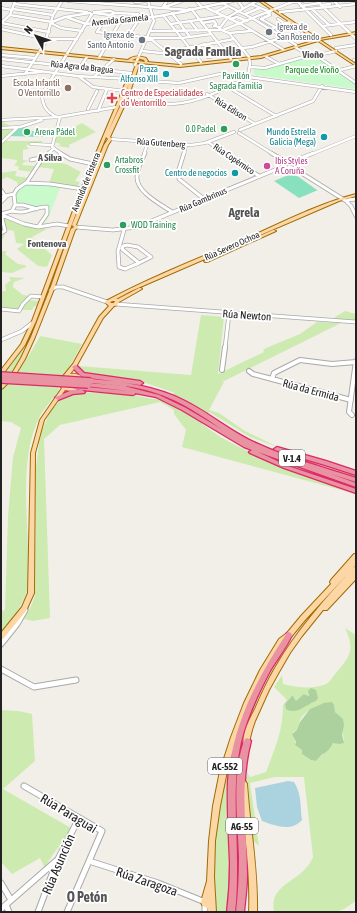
<svg xmlns="http://www.w3.org/2000/svg" width="357" height="913" font-family="'Asap Condensed',sans-serif">
  <rect width="100%" height="100%" fill="#f2efe9"/>
  <path fill="#cdebb0" fill-rule="evenodd" d="M 1,121 L 16,129 L 6,140 L 7,141 L 42,141 L 42,143 L 27,145 L 26,146 L 29,149 L 23,150 L 23,160 L 30,161 L 24,162 L 22,165 L 36,166 L 32,172 L 18,170 L 19,167 L 14,165 L 17,162 L 17,160 L 1,158 Z
    M 82,123 L 96,132 L 69,145 L 69,147 L 71,148 L 58,146 L 61,144 L 54,142 L 59,128 L 67,131 Z
    M 43,160 L 66,164 L 81,172 L 75,181 L 80,182 L 77,187 L 49,183 L 54,169 L 37,167 Z
    M 13,171 L 17,171 L 15,176 L 29,178 L 26,182 L 18,186 L 17,182 L 7,177 L 1,180 L 1,173 Z
    M 1,216 L 23,225 L 47,229 L 32,237 L 33,239 L 52,255 L 47,267 L 38,266 L 17,249 L 24,244 L 16,243 L 14,231 L 7,230 L 1,242 Z
    M 2,251 L 7,251 L 5,254 L 18,264 L 25,265 L 26,267 L 12,273 L 1,272 L 1,252 Z
    M 10,277 L 25,278 L 14,282 L 13,287 L 23,295 L 31,296 L 28,300 L 40,301 L 37,306 L 34,306 L 32,310 L 22,310 L 21,312 L 1,310 L 1,291 L 6,291 L 5,285 L 11,280 L 9,278 Z
    M 345,311 L 356,314 L 356,320 L 336,320 L 335,317 Z
    M 201,315 L 224,317 L 218,374 L 264,352 L 263,350 L 266,348 L 300,334 L 317,322 L 341,323 L 222,382 L 224,382 L 209,410 L 219,413 L 245,431 L 280,448 L 250,437 L 209,412 L 202,424 L 222,438 L 275,465 L 356,494 L 182,447 L 186,430 L 174,414 L 174,410 L 160,402 L 60,425 L 44,439 L 50,618 L 33,621 L 24,619 L 31,606 L 35,595 L 36,468 L 40,435 L 50,412 L 59,401 L 66,397 L 80,392 L 133,395 L 153,399 L 175,393 L 140,381 L 84,373 L 79,368 L 79,366 L 191,375 Z
    M 30,333 L 22,358 L 11,373 L 3,372 Z
    M 40,336 L 82,344 L 70,366 L 60,378 L 58,384 L 59,391 C 52,400 44,408 39,418 C 15,467 33,538 27,591 C 21,608 12,619 1,632 L 1,611 L 5,610 L 8,516 L 13,457 L 21,428 L 11,422 L 1,421 L 1,388 C 18,376 30,354 40,336 Z
    M 345,628 L 356,635 L 356,901 L 344,909 L 336,912 L 274,912 C 269,887 293,883 306,868 C 309,865 311,861 313,857 L 304,777 L 275,777 L 250,783 L 259,846 L 252,840 L 246,783 L 247,772 L 250,777 L 266,772 C 275,748 283,731 283,705 L 287,700 L 274,687 L 282,675 L 283,684 C 296,687 312,690 326,684 C 330,682 333,676 336,673 C 351,656 355,649 345,628 ZM 309,692 L 316,701 L 293,711 L 285,704 L 294,697 L 296,701 L 306,694 L 308,696 ZM 328,703 L 334,708 L 335,712 L 339,716 L 344,740 L 333,743 L 322,756 L 319,756 L 314,761 L 303,755 L 302,750 L 296,746 L 293,732 L 297,730 C 299,727 299,724 300,720 C 305,710 318,705 328,703 Z
    M 1,710 L 18,711 L 32,714 L 35,761 L 3,789 L 71,828 C 64,842 52,853 45,868 L 40,858 L 12,874 L 1,862 Z
    M 226,771 L 228,771 L 227,806 L 230,872 L 226,912 L 215,912 L 215,845 L 218,818 Z"/>
  <path fill="#add19e" d="M 311,688 L 316,690 L 318,698 L 316,701 C 308,703 297,716 286,709 L 285,704 L 292,696 L 293,696 L 296,701 L 304,694 L 309,696 L 308,691 Z
    M 332,702 L 334,705 L 335,712 L 343,719 L 344,725 L 342,735 L 344,743 L 339,744 L 333,743 C 328,754 321,753 316,761 L 311,760 L 302,754 L 302,750 L 295,745 L 296,742 L 292,734 L 297,730 L 300,722 L 310,709 L 324,703 Z"/>
  <path fill="#c8facc" d="M 312,55 L 315,55 L 356,85 L 356,89 L 255,75 L 253,72 L 254,69 L 276,66 Z
    M 25,185 L 48,185 L 60,188 L 48,219 L 43,224 L 42,224 L 45,219 L 46,206 L 37,208 L 17,204 L 15,194 Z"/>
  <path fill="#88e0be" d="M 26,126 L 32,131 L 45,131 L 43,137 L 7,136 L 12,131 Z
    M 293,173 L 317,190 L 318,190 L 299,198 L 274,181 Z"/>
  <path fill="#aad3df" d="M 288,781 L 294,782 C 302,795 300,806 302,820 C 291,832 276,826 262,821 L 257,807 L 255,788 Z"/>
  <g fill="none" stroke-linecap="round" stroke-linejoin="round">
    <defs>
      <path id="minor-far3" d="M 68,1 L 189,10 L 233,1
        M 196,1 L 201,6
        M 238,1 L 243,8
        M 297,1 L 331,35
        M 317,1 L 356,39
        M 334,1 L 340,7
        M 135,2 L 147,1
        M 222,3 L 252,18 L 296,45
        M 14,4 L 87,12
        M 251,4 L 270,12
        M 321,5 L 330,4
        M 208,6 L 207,8 L 241,24 L 284,50
        M 301,6 L 320,3
        M 163,7 L 167,1
        M 165,7 L 182,1
        M 1,8 L 12,10
        M 13,9 L 53,15
        M 189,9 L 192,10 L 231,59
        M 312,9 L 329,25
        M 94,12 L 111,11 L 115,13 L 110,15 L 94,13
        M 215,12 L 228,6
        M 280,12 L 356,4
        M 115,13 L 138,14 L 140,18
        M 172,13 L 190,37
        M 245,14 L 260,8
        M 10,15 L 52,22 L 65,17 L 90,13
        M 163,15 L 201,62
        M 66,17 L 86,24 L 153,17 L 188,11
        M 230,19 L 237,17 L 247,21
        M 261,19 L 275,27
        M 261,19 L 270,15 L 268,13
        M 278,19 L 299,33
        M 104,21 L 97,32 L 153,38 L 152,40 L 147,40
        M 190,21 L 198,31
        M 1,23 L 49,32
        M 1,23 L 10,15 L 15,1
        M 51,23 L 61,28 L 82,31
        M 202,23 L 214,21 L 216,24 L 214,26 L 220,27
        M 171,24 L 224,16
        M 322,26 L 356,22
        M 1,29 L 47,39 L 77,39
        M 271,29 L 290,22
        M 150,31 L 223,30 L 292,2 L 303,1
        M 229,33 L 251,31
        M 128,36 L 140,18
        M 153,38 L 182,38 L 211,34
        M 285,38 L 295,35
        M 152,40 L 181,64
        M 198,46 L 208,57 L 214,56 L 204,44
        M 295,47 L 308,55
        M 336,48 L 356,45
        M 224,50 L 252,47 L 284,37
        M 142,51 L 161,53 L 234,39
        M 1,55 L 35,58
        M 319,55 L 336,51
        M 265,56 L 279,64
        M 99,58 L 121,20
        M 1,59 L 131,73
        M 354,60 L 356,60
        M 135,65 L 154,21 L 148,1
        M 1,66 L 77,76 L 129,79
        M 80,67 L 87,57
        M 250,67 L 265,68 L 314,54 L 356,83
        M 340,70 L 356,66
        M 25,74 L 45,43 L 53,15 L 62,1
        M 248,75 L 250,64 L 249,57 L 229,33 L 219,29 L 228,17 L 257,1
        M 1,76 L 41,72
        M 78,76 L 93,87 L 124,91
        M 95,76 L 114,59
        M 248,77 L 356,92
        M 132,80 L 179,83 L 220,74 L 243,75
        M 228,87 L 276,116
        M 207,94 L 255,124
        M 123,104 C 140,100 155,105 172,104 C 198,103 225,89 247,77
        M 88,109 L 97,91
        M 98,111 L 107,89
        M 57,117 C 47,113 42,105 42,94 L 92,14
        M 60,117 L 52,147 L 62,154
        M 1,120 L 59,117 L 117,107
        M 1,128 L 20,127 L 42,120
        M 240,130 L 313,101 L 322,86
        M 239,133 L 273,154
        M 110,139 L 191,145 L 205,143 L 234,132
        M 208,142 L 225,154
        M 1,143 L 17,128
        M 31,144 L 52,145
        M 48,154 L 54,148
        M 144,154 L 148,142
        M 184,154 L 186,145
        M 312,154 L 356,136"/>
      <path id="minor-far2" d="M 60,153 L 70,159 L 93,164
        M 145,153 C 142,160 137,169 137,177 C 136,192 162,205 172,212
        M 184,153 L 179,169 L 179,179 L 204,199
        M 224,153 L 259,176
        M 271,153 L 287,162
        M 50,155 L 53,158 L 63,155
        M 31,160 L 44,157
        M 290,162 L 314,153
        M 289,167 L 295,169 L 346,201 L 351,206 L 356,216
        M 26,183 L 50,184 L 83,189
        M 1,190 L 6,197 L 1,202
        M 1,197 L 14,194
        M 348,200 L 356,199
        M 15,205 L 23,205 L 37,209
        M 2,215 L 24,224 L 38,227 L 57,224 L 69,226
        M 38,227 L 47,214 L 47,207 C 34,206 29,215 12,211 L 15,205 L 14,194 L 17,189 L 27,182 L 40,162 L 49,153
        M 76,227 L 113,230 L 137,227 L 282,167 L 286,167
        M 124,230 L 118,251 L 119,267 L 125,269 L 139,263
        M 1,233 L 5,231 L 1,214 L 12,211
        M 127,245 L 138,247 L 151,257 L 139,263 L 122,249 L 123,246 Z
        M 51,290 L 56,287 L 63,287 L 107,302
        M 115,304 L 356,322
        M 1,309 L 19,311 L 23,304 L 31,296 L 43,297
        M 1,340 L 22,331 L 32,323
        M 225,348 L 229,314"/>
      <path id="minor-far1" d="M 222,370 L 225,347
        M 249,371 L 253,374 L 272,379
        M 351,400 L 272,379 L 274,373 L 300,360 L 332,364 L 356,362
        M 352,415 L 349,412 L 356,361"/>
      <path id="minor" d="M 1,644 L 17,624 L 25,610
        M 1,669 L 34,687 L 76,680
        M 24,786 L 102,831 L 67,912
        M 89,861 L 158,883 L 205,902 L 205,912
        M 1,883 L 11,900
        M 6,905 L 9,912
        M 1,909 L 56,861
        M 38,912 L 57,861 L 79,818"/>
      <path id="major" d="M 259,1 L 262,1 L 319,39 L 356,32 L 356,34 L 320,40 L 356,64 L 356,66 L 318,41 L 261,58 L 180,67 L 1,49 L 1,47 L 128,60 C 134,55 140,56 146,58 L 148,61 L 147,62 L 180,65 L 261,56 L 316,40 ZM 137,58 L 144,60 L 145,62 L 132,60 Z
        M 136,64 L 139,65 L 128,98 L 110,137 L 112,139 L 108,145 L 76,225 L 78,227 L 75,230 L 54,289 L 35,337 L 25,359 L 14,377 L 3,388 L 1,389 L 1,384 L 11,375 L 21,358 L 31,337 L 50,289 L 71,229 L 74,227 L 72,225 L 104,145 L 108,139 L 106,137 L 85,189 L 36,321 L 25,345 L 3,374 L 1,375 L 1,370 L 21,344 L 32,321 L 81,189 L 125,84 L 127,83 L 129,84 L 108,132 L 124,98 Z
        M 356,194 L 356,196 L 339,201 L 131,291 L 116,299 L 118,299 L 139,288 L 141,288 L 142,289 L 119,302 L 117,305 L 114,306 L 103,318 L 77,365 L 70,374 C 77,373 81,375 84,380 C 82,390 74,392 65,390 L 44,420 L 35,453 L 34,593 L 26,611 L 3,639 L 1,640 L 1,633 L 22,607 L 28,593 L 31,453 L 40,420 L 62,388 L 60,386 L 59,382 L 59,381 L 73,364 L 99,317 L 109,306 L 105,302 L 106,301 C 153,276 204,256 254,235 C 287,220 321,203 356,194 ZM 113,301 L 115,301 L 114,303 L 111,303 L 110,302 ZM 71,377 L 76,377 L 79,379 L 79,384 C 74,388 69,389 64,385 L 63,382 L 67,378 Z
        M 273,230 L 274,230 L 276,231 L 207,262 L 205,262 L 204,261 Z
        M 354,554 L 356,554 L 356,565 L 305,620 L 291,637 L 283,643 L 265,673 L 250,704 L 237,737 L 227,771 L 220,806 L 215,841 L 214,877 L 216,912 L 208,912 L 208,909 L 202,905 L 201,902 L 207,881 L 209,841 L 213,806 L 220,771 L 231,737 L 244,703 L 260,670 L 279,639 L 287,633 L 301,616 L 331,584 L 330,582 L 331,580 Z
        M 354,567 L 356,567 L 356,579 L 327,610 L 323,610 L 302,636 L 290,653 L 279,672 L 269,690 L 255,721 L 252,730 L 248,746 L 246,747 L 244,746 C 241,736 250,718 255,709 C 261,695 267,681 275,668 C 296,631 325,599 354,567 Z
        M 244,781 L 246,782 L 247,784 C 250,827 258,869 257,912 L 249,912 C 251,869 243,827 241,784 L 242,782 Z"/>
      <path id="highway" d="M 75,365 L 77,366 L 84,373 L 140,381 L 143,383 L 140,385 L 83,377 L 81,376 L 72,367 Z
        M 91,379 C 123,382 156,386 185,401 C 211,414 232,433 258,444 C 290,459 323,467 356,478 L 356,482 L 331,474 L 356,483 L 356,487 L 258,452 L 288,466 L 356,489 L 356,493 L 284,468 L 250,453 L 249,452 L 252,450 L 244,447 L 182,410 L 156,397 L 135,393 L 135,394 L 133,395 L 82,390 L 85,392 L 84,393 L 73,394 L 58,400 L 55,398 L 56,397 L 72,390 L 81,390 L 74,389 L 73,388 L 76,386 L 128,391 L 86,386 L 85,385 L 88,383 L 124,386 L 159,395 L 186,408 L 223,430 C 192,409 170,394 132,387 C 118,385 103,385 89,382 L 88,381 Z
        M 277,447 L 326,461 L 356,471 L 356,475 L 325,465 L 275,450 L 274,449 Z
        M 289,632 L 291,633 L 292,635 C 286,648 277,659 270,671 C 258,694 247,717 241,742 C 232,782 237,823 237,863 C 237,880 237,896 235,912 L 227,912 C 229,896 230,880 230,863 C 229,836 227,809 228,781 C 232,726 257,678 287,633 Z
        M 247,738 L 249,739 L 251,741 C 239,786 247,830 247,875 C 247,888 245,900 244,912 L 236,912 C 238,894 239,876 239,857 C 238,822 231,771 245,739 Z"/>
    </defs>
    <use href="#minor-far3" stroke="#a9a9a9" stroke-width="3.5"/>
    <use href="#minor-far2" stroke="#a9a9a9" stroke-width="4.5"/>
    <use href="#minor-far1" stroke="#a9a9a9" stroke-width="6"/>
    <use href="#minor" stroke="#a9a9a9" stroke-width="7"/>
    <use href="#major" stroke="#a06b00" stroke-width="2"/>
    <use href="#highway" stroke="#dc2a67" stroke-width="2.5"/>
    <use href="#minor-far3" stroke="#fff" stroke-width="2.5"/>
    <use href="#minor-far2" stroke="#fff" stroke-width="3"/>
    <use href="#minor-far1" stroke="#fff" stroke-width="4"/>
    <use href="#minor" stroke="#fff" stroke-width="5"/>
    <use href="#major" fill="#fcd6a4" fill-rule="evenodd"/>
    <use href="#highway" fill="#e892a2" fill-rule="evenodd"/>
    <defs>
      <path id="highway-bridge" d="M 1,375 L 91,381
        M 1,380 L 88,385"/>
    </defs>
    <use href="#highway-bridge" stroke="#dc2a67" stroke-width="8" stroke-linecap="butt"/>
    <use href="#highway-bridge" stroke="#e892a2" stroke-width="5.5"/>
  </g>
  <g fill="#6b7280" stroke="#fff" stroke-width="1.5">
    <circle cx="269" cy="32" r="4"/>
    <circle cx="142" cy="40" r="4"/>
  </g>
  <g fill="#2e9e5b" stroke="#fff" stroke-width="1.5">
    <circle cx="236" cy="64" r="4"/>
    <circle cx="224" cy="129" r="4"/>
    <circle cx="27" cy="132" r="4"/>
    <circle cx="107" cy="165" r="4"/>
    <circle cx="123" cy="225" r="4"/>
  </g>
  <g fill="#0f9aa8" stroke="#fff" stroke-width="1.5">
    <circle cx="166" cy="74" r="4"/>
    <circle cx="324" cy="137" r="4"/>
    <circle cx="235" cy="173" r="4"/>
  </g>
  <circle fill="#8d6e63" stroke="#fff" stroke-width="1.5" cx="68" cy="88" r="4"/>
  <path fill="#e0444e" stroke="#fff" stroke-width="1.5" d="M110 92h4v4h4v4h-4v4h-4v-4h-4v-4h4z"/>
  <circle fill="#d1479c" stroke="#fff" stroke-width="1.5" cx="267" cy="166" r="4"/>
  <g text-anchor="middle" stroke-width="3.5" stroke-linejoin="round" paint-order="stroke">
    <g font-size="9" fill="#222" stroke="#fff">
      <text transform="translate(120 20) rotate(-6)" y="3">Avenida Gramela</text>
      <text transform="translate(82 67) rotate(6)" y="3">Rúa Agra da Bragua</text>
      <text transform="translate(231 109) rotate(32)" y="3">Rúa Edison</text>
      <text transform="translate(161 143) rotate(4)" y="3">Rúa Gutenberg</text>
      <text transform="translate(234 159) rotate(34)" y="3">Rúa Copérnico</text>
      <text transform="translate(86 182) rotate(-68)" y="3">Avenida de Fisterra</text>
      <text transform="translate(203 200) rotate(-23)" y="3">Rúa Gambrinus</text>
      <text transform="translate(232 246) rotate(-24)" y="3">Rúa Severo Ochoa</text>
    </g>
    <g font-size="9" fill="#5b616d" stroke="#fff" text-anchor="start">
      <text x="277" y="30">Igrexa de<tspan x="277" dy="10">San Rosendo</tspan></text>
      <text x="134" y="38" text-anchor="end">Igrexa de<tspan x="134" dy="10">Santo Antonio</tspan></text>
    </g>
    <g font-size="9" fill="#0d838f" stroke="#fff" text-anchor="end">
      <text x="158" y="72">Praza<tspan x="158" dy="10">Alfonso XIII</tspan></text>
      <text x="316" y="135">Mundo Estrella<tspan x="316" dy="10">Galicia (Mega)</tspan></text>
      <text x="227" y="176">Centro de negocios</text>
    </g>
    <g font-size="9" fill="#0c8416" stroke="#fff">
      <text x="312" y="73">Parque de Vioño</text>
    </g>
    <g font-size="9" fill="#27864d" stroke="#fff" text-anchor="start">
      <text x="236" y="79" text-anchor="middle">Pavillón<tspan x="236" dy="10">Sagrada Familia</tspan></text>
      <text x="216" y="132" text-anchor="end">0.0 Padel</text>
      <text x="35" y="135">Arena Pádel</text>
      <text x="115" y="163">Artabros<tspan x="115" dy="10">Crossfit</tspan></text>
      <text x="131" y="228">WOD Training</text>
    </g>
    <g font-size="9" fill="#785e54" stroke="#fff" text-anchor="end">
      <text x="60" y="86">Escola Infantil<tspan x="60" dy="10">O Ventorrillo</tspan></text>
    </g>
    <g font-size="9" fill="#be3a42" stroke="#fff" text-anchor="start">
      <text x="121" y="96">Centro de Especialidades<tspan x="121" dy="10">do Ventorrillo</tspan></text>
    </g>
    <g font-size="9" fill="#b23c85" stroke="#fff" text-anchor="start">
      <text x="275" y="164">Ibis Styles<tspan x="275" dy="10">A Coruña</tspan></text>
    </g>
    <g font-size="10" font-weight="bold" fill="#555" stroke="#fff">
      <text x="313" y="58">Vioño</text>
      <text x="50" y="161">A Silva</text>
      <text x="47" y="247">Fontenova</text>
    </g>
    <g fill="#fff" stroke="#646464" stroke-width="1">
      <rect x="279" y="450" width="26" height="16" rx="3"/>
      <rect x="208" y="758" width="34" height="16" rx="3"/>
      <rect x="226" y="818" width="32" height="16" rx="3"/>
    </g>
    <g font-size="10" font-weight="bold" fill="#222">
      <text x="292" y="462">V-1.4</text>
      <text x="225" y="770">AC-552</text>
      <text x="242" y="830">AG-55</text>
    </g>
    <g font-size="11" fill="#222" stroke="#fff">
      <text transform="translate(247 315) rotate(4)" y="4">Rúa Newton</text>
      <text transform="translate(311 390) rotate(15)" y="4">Rúa da Ermida</text>
    </g>
    <g font-size="13" font-weight="bold" fill="#555" stroke="#fff">
      <text x="203" y="56">Sagrada Familia</text>
      <text x="244" y="217">Agrela</text>
    </g>
    <g font-size="13" fill="#222" stroke="#fff">
      <text transform="translate(69 813) rotate(31)" y="5">Rúa Paraguai</text>
      <text transform="translate(58 864) rotate(-67)" y="5">Rúa Asunción</text>
      <text transform="translate(147 881) rotate(19)" y="5">Rúa Zaragoza</text>
    </g>
    <g font-size="14" font-weight="bold" fill="#555" stroke="#fff">
      <text x="87" y="902">O Petón</text>
    </g>
  </g>
  <rect width="357" height="913" fill="none" stroke="#222222" stroke-width="4"/>
  <g transform="translate(36 36) rotate(310)" stroke="#ffffff" stroke-width="3" paint-order="stroke">
  <path d="M0-3L7 15L0 10L-7 15Z" fill="#222222"/>
  <text y="-6" font-size="11" font-weight="bold" text-anchor="middle" fill="#222222">N</text>
  </g>
</svg>
